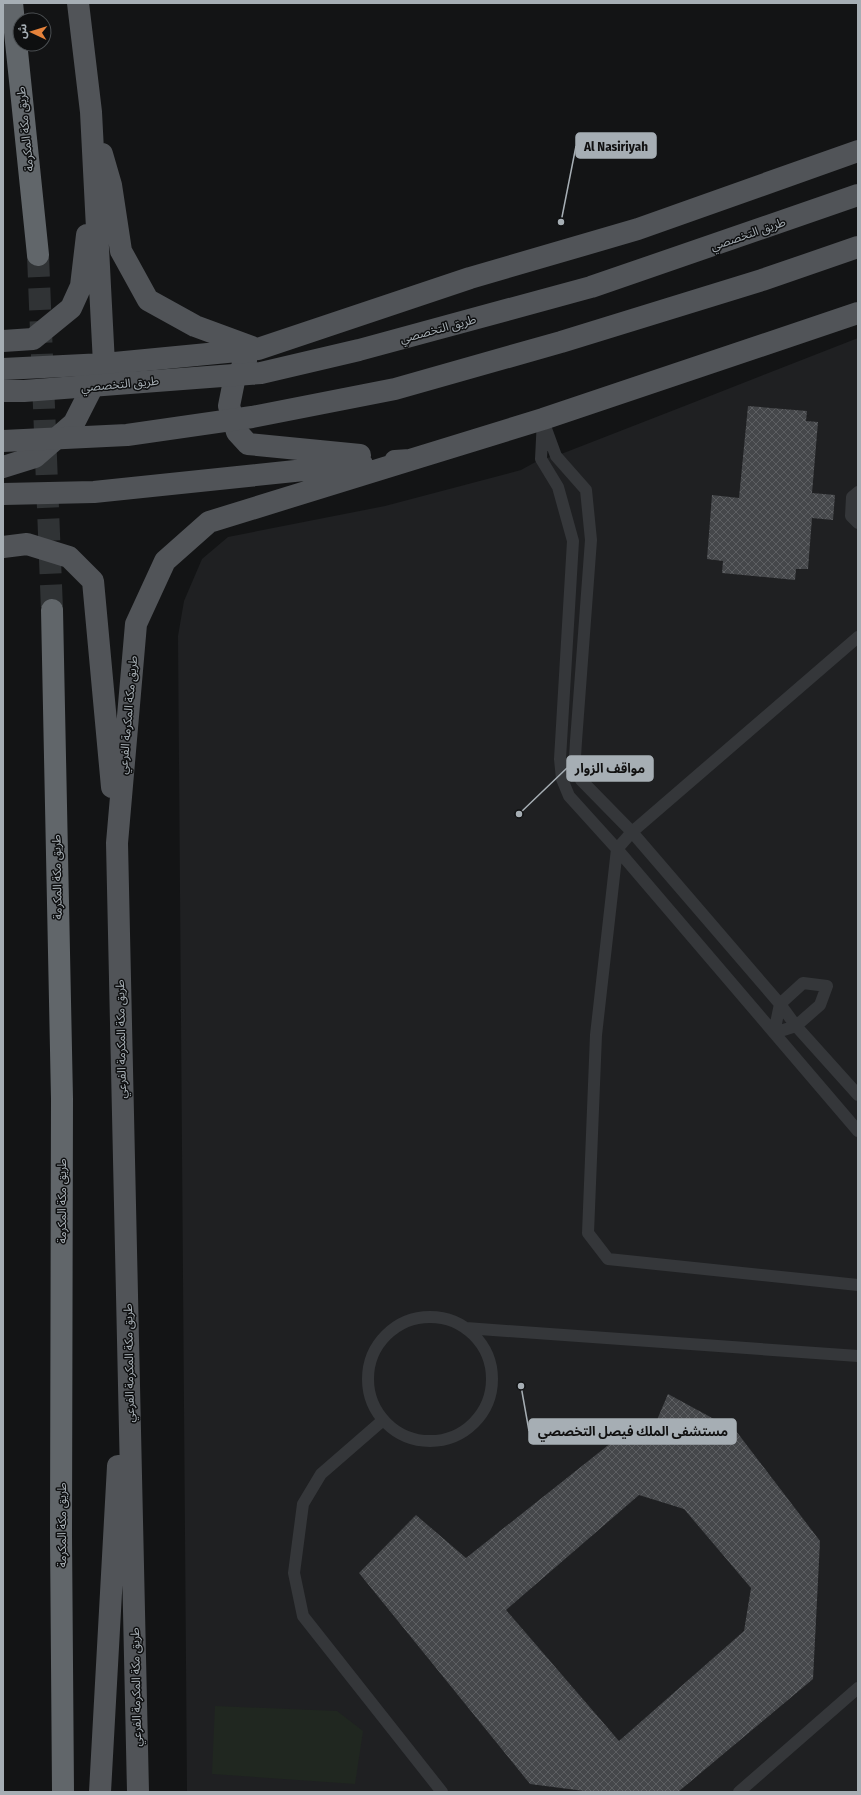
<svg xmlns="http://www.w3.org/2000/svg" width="861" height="1795" font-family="'Fira Sans Condensed','Noto Sans Arabic',sans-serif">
  <defs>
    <pattern id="building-cross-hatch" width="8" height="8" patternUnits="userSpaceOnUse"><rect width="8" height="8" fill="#45474a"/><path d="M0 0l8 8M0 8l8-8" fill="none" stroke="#5d5f62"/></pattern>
  </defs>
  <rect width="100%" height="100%" fill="#131415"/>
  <path fill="#1f2022" d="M 858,338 L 858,1792 L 187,1792 L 178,636 L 184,601 L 202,559 L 228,537 L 385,506 L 521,470 L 541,459 L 556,456 L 687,405 Z"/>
  <path fill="#202720" d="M 215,1706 L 337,1711 L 363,1731 L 355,1784 L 212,1774 Z"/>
  <path fill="url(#building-cross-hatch)" fill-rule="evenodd" d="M 748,406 L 807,411 L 806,421 L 818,422 L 812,493 L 835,495 L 833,520 L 812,518 L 808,569 L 796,569 L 795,580 L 722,573 L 723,561 L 707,559 L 712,495 L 739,498 Z
    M 668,1394 L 736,1431 L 820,1541 L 813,1679 L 678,1792 L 592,1792 L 530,1784 L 359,1573 L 416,1515 L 466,1558 L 621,1435 L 651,1434 ZM 639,1495 L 684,1509 L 751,1588 L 744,1631 L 619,1741 L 506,1610 Z"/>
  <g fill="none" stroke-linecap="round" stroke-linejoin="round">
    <path stroke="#303335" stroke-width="22" stroke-dasharray="22 11" stroke-linecap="butt" d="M 38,255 L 52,610"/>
    <path stroke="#35373a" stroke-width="12" d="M 543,419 L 541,459 L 558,487 L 573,541 L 560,759 L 562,779 L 569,796 L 617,849 L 596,1035 L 588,1233 L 608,1259 L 858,1285
      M 545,426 L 556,456 L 586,490 L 591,540 L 576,741 L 575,757 L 581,780 L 632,832 L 780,1004 L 796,1026 L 858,1095
      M 858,492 L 852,497 L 851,516 L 858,523
      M 858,637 L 632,832 L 617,849 L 858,1131
      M 803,983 L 827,986 L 820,1005 L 796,1026 L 774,1033 L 780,1004 Z
      M368 1379a62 62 0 1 1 124 0a62 62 0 1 1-124 0Z
      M 466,1328 L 858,1356
      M 382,1421 L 321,1474 L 303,1504 L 294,1573 L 303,1616 L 442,1792
      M 739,1792 L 858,1688"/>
    <path stroke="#515458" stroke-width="22" d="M 102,154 L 111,185 L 121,251 L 148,300 L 195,326 L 252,347
      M 3,341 L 33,339 L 71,308 L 81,286 L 87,235
      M 246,361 L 234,381 L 229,406 L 237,432 L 248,444 L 360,455
      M 3,369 L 104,364 L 258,349 L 470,278 L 638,229 L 858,151
      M 395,461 L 410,460 L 543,419 L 858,313
      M 3,467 L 35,457 L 74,423 L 104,364 L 91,112 L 78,3
      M 3,494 L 94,492 L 362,464
      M 3,547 L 27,544 L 69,557 L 93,581 L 112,787
      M 100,1792 L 118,1466
      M 138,1792 L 117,843 L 136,624 L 165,561 L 209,522 L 410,460"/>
    <path stroke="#61666a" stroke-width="22" d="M 12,3 L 38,255
      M 52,610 L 62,1099 L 61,1535 L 63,1792"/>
    <path stroke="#515458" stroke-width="22" d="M 3,391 L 24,391 L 261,373 L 359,350 L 591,287 L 858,195
      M 3,441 L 127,435 L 252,417 L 395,389 L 561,342 L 762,280 L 858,247"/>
  </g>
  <g text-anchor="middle" stroke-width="3" stroke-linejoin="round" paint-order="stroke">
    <g font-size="12" fill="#a6aeb4" stroke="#0e0f10">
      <text transform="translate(25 129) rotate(-96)" y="4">طريق مكة المكرمة</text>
      <text transform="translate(748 234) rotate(-19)" y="4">طريق التخصصي</text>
      <text transform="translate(438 329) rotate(-15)" y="4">طريق التخصصي</text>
      <text transform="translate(120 384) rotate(-5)" y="4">طريق التخصصي</text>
      <text transform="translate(128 715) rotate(-85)" y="4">طريق مكة المكرمة الفرعي</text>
      <text transform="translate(57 877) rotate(-91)" y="4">طريق مكة المكرمة</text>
      <text transform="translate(121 1039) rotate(-91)" y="4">طريق مكة المكرمة الفرعي</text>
      <text transform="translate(62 1201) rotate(-90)" y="4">طريق مكة المكرمة</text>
      <text transform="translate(129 1363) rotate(-91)" y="4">طريق مكة المكرمة الفرعي</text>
      <text transform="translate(62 1525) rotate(-90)" y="4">طريق مكة المكرمة</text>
      <text transform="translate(136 1687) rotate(-91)" y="4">طريق مكة المكرمة الفرعي</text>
    </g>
  </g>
  <path fill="none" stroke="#a6aeb4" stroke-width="1.5" d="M561 222L576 146M519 814L567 768M521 1386L529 1431"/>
  <g fill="#a6aeb4" stroke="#0e0f10" stroke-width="1.5">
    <circle cx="561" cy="222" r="4"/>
    <circle cx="519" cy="814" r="4"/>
    <circle cx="521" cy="1386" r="4"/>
  </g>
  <g fill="#a6aeb4" stroke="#a6aeb4" stroke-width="1.5">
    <rect x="576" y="133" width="80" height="25" rx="4"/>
    <rect x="567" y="756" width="86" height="25" rx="4"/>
    <rect x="529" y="1419" width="207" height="25" rx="4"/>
  </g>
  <g font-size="13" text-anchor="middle" font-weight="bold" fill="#111">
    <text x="616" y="151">Al Nasiriyah</text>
    <text x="610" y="773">مواقف الزوار</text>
    <text x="633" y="1436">مستشفى الملك فيصل التخصصي</text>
  </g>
  <rect width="861" height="1795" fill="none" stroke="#a6aeb4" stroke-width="8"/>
  <g transform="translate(32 32) rotate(274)"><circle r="19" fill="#0e0f10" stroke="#4b4f52"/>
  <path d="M0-3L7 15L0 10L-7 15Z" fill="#e5823b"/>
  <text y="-6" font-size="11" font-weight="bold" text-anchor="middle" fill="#a6aeb4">ش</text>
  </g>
</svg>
